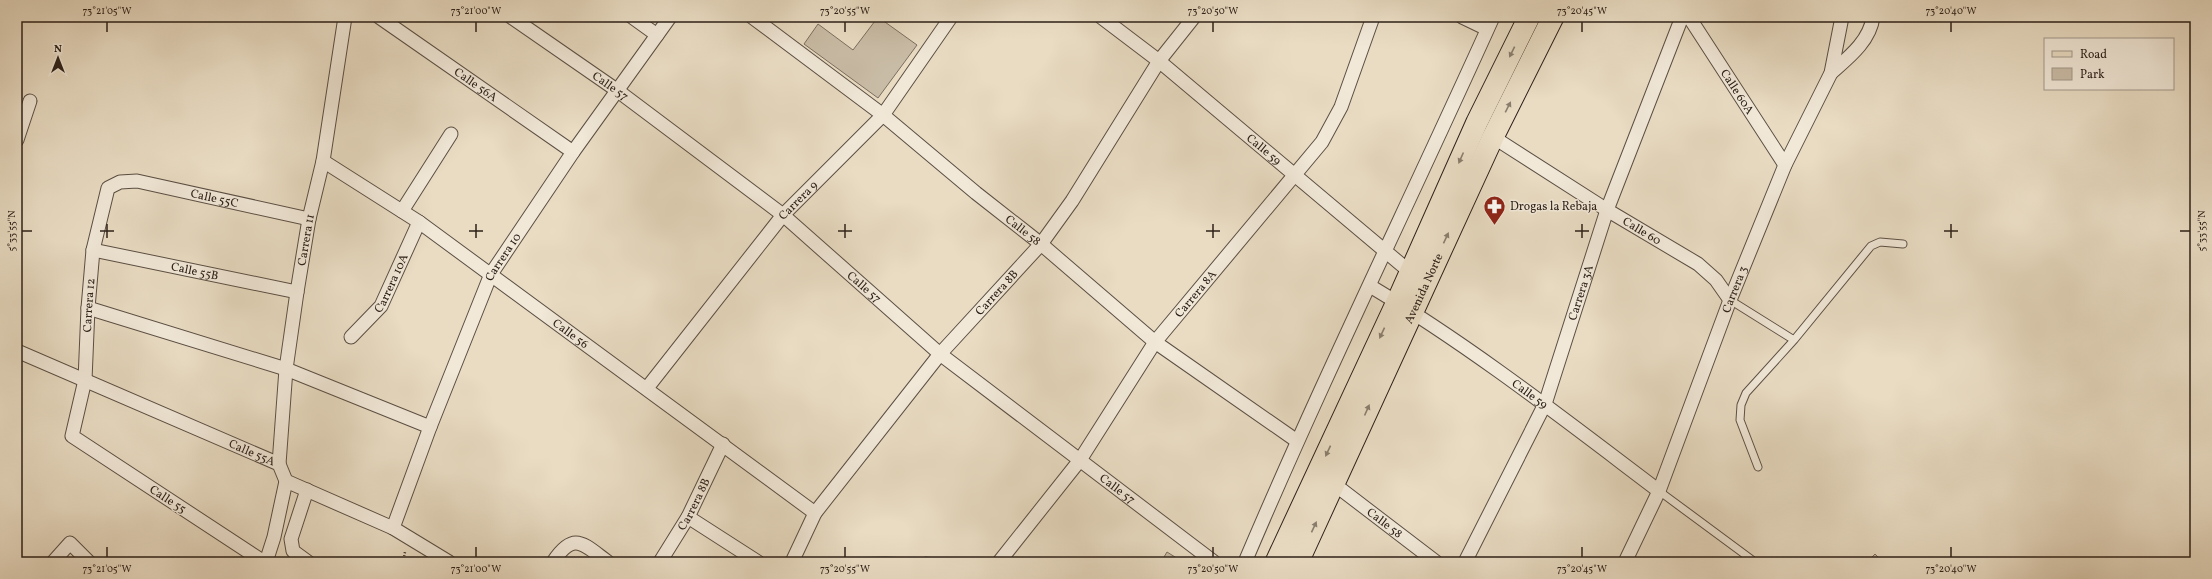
<svg xmlns="http://www.w3.org/2000/svg" width="2212" height="579" font-family="Vollkorn,serif">
  <rect width="100%" height="100%" fill="#e9dcc3"/>
  <filter id="stains"><feTurbulence type="fractalNoise" baseFrequency=".005" numOctaves="4"/><feColorMatrix values="0 0 0 0 .2 0 0 0 0 .09 0 0 0 0 .02 0 0 0 .5 -.17"/></filter>
  <radialGradient id="worn" r=".72"><stop offset=".6" stop-color="#630" stop-opacity="0"/><stop offset="1" stop-color="#630" stop-opacity=".3"/></radialGradient>
  <path fill="#c9bca6" stroke="#7a6e60" d="M 878,17 L 917,45 L 878,98 L 804,44 L 818,24 L 853,50 Z
    M 1167,552 L 1183,562 L 1161,562 Z
    M 1875,554 L 1883,562 L 1867,562 Z
    M 885,557 L 911,558 L 916,562 L 802,562 L 803,559 Z
    M 925,557 L 961,560 L 994,558 L 987,562 L 917,562 Z"/>
  <g fill="none" stroke-linecap="round" stroke-linejoin="round">
    <defs>
      <path id="service" d="M 1730,300 L 1794,340
        M 1758,467 L 1740,420 L 1741,405 L 1746,393 L 1794,340 L 1871,246 L 1880,242 L 1903,244
        M 1659,491 L 1755,562"/>
      <g id="minor">
        <path id="s1" d="M 379,17 L 573,152"/>
        <path id="s2" d="M 511,17 L 618,91 L 783,215 L 940,354 L 1214,562"/>
        <path d="M 632,17 L 657,35"/>
        <path id="s3" d="M 752,17 L 883,115 L 976,193 L 1041,244 L 1155,342 L 1297,441"/>
        <path id="s4" d="M 1101,17 L 1159,61 L 1416,277"/>
        <path d="M 1462,17 L 1487,29"/>
        <path id="s5" d="M 1689,17 L 1785,165"/>
        <path d="M 1831,73 C 1848,58 1870,41 1873,17"/>
        <path id="s6" d="M 1493,137 L 1607,210 L 1698,264 L 1716,280 L 1730,300"/>
        <path d="M 17,140 L 30,101"/>
        <path id="s7" d="M 323,161 L 419,222 L 815,513"/>
        <path d="M 402,211 L 451,134"/>
        <path id="s8" d="M 93,250 L 297,292"/>
        <path id="s9" d="M 1370,286 C 1472,347 1565,420 1659,491"/>
        <path d="M 88,308 L 286,369 L 430,427"/>
        <path id="s10" d="M 351,337 L 381,306 L 419,222"/>
        <path id="s11" d="M 17,351 L 279,464 L 286,481 L 393,528 L 449,562"/>
        <path id="s12" d="M 647,388 L 783,215 L 883,115 L 951,17"/>
        <path id="s13" d="M 279,464 L 286,369 L 297,292 L 309,219 L 323,161 L 345,17"/>
        <path id="s14" d="M 1334,484 L 1436,562"/>
        <path d="M 307,490 L 291,539 L 293,551 L 308,562"/>
        <path d="M 688,517 L 758,562"/>
        <path id="s15" d="M 393,528 L 430,427 L 491,274 L 573,152 L 670,17"/>
        <path d="M 53,562 L 70,543 L 89,562"/>
        <path id="s16" d="M 264,562 L 72,436 L 85,380 L 88,308 L 93,250 L 108,188 L 120,182 L 137,181 L 309,219"/>
        <path d="M 266,562 L 274,537 L 286,481"/>
        <path d="M 553,562 C 574,530 583,544 608,562"/>
        <path id="s17" d="M 660,562 L 688,517 L 723,444"/>
        <path id="s18" d="M 792,562 L 815,513 L 940,354 L 1041,244 L 1072,201 L 1159,61 L 1194,17"/>
        <path id="s19" d="M 999,562 L 1080,460 L 1155,342 L 1322,142 L 1341,107 L 1373,17"/>
        <path d="M 1245,562 C 1323,378 1411,199 1493,17"/>
        <path id="s20" d="M 1465,562 L 1545,404 L 1607,210 L 1682,17"/>
        <path id="s21" d="M 1625,562 L 1659,491 L 1730,300 L 1785,165 L 1831,73 L 1842,17"/>
      </g>
      <g id="primary">
        <path d="M 1276,562 L 1397,302 L 1477,122 L 1529,17"/>
        <path id="s22" d="M 1298,562 L 1493,137 L 1553,17"/>
      </g>
    </defs>
    <use href="#service" stroke="#5b4f44" stroke-width="9"/>
    <use href="#minor" stroke="#5b4f44" stroke-width="15"/>
    <use href="#primary" stroke="#2c2019" stroke-width="23"/>
    <path stroke="#2c2019" stroke-width="2.5" stroke-dasharray="1 2" stroke-linecap="butt" d="M 403,562 L 405,552"/>
    <use href="#service" stroke="#f1e8d8" stroke-width="7"/>
    <use href="#minor" stroke="#f1e8d8" stroke-width="13"/>
    <use href="#primary" stroke="#e9dcc3" stroke-width="21"/>
  </g>
  <defs><path id="oneway-solid" d="M-6-.8H1V-3.2L6.5 0L1 3.2V.8H-6Z"/></defs>
  <g fill="#8a7e6e">
    <use href="#oneway-solid" transform="translate(1512 52) rotate(116)"/>
    <use href="#oneway-solid" transform="translate(1508 107) rotate(-63)"/>
    <use href="#oneway-solid" transform="translate(1461 158) rotate(114)"/>
    <use href="#oneway-solid" transform="translate(1446 238) rotate(-65)"/>
    <use href="#oneway-solid" transform="translate(1382 333) rotate(115)"/>
    <use href="#oneway-solid" transform="translate(1367 410) rotate(-66)"/>
    <use href="#oneway-solid" transform="translate(1328 451) rotate(115)"/>
    <use href="#oneway-solid" transform="translate(1314 527) rotate(-65)"/>
  </g>
  <path fill="none" stroke="#2c2019" stroke-width="1.5" d="M 107,22 L 107,32M 476,22 L 476,32M 845,22 L 845,32M 1213,22 L 1213,32M 1582,22 L 1582,32M 1951,22 L 1951,32M 107,224 L 107,238M 476,224 L 476,238M 845,224 L 845,238M 1213,224 L 1213,238M 1582,224 L 1582,238M 1951,224 L 1951,238M 22,231 L 32,231M 100,231 L 114,231M 469,231 L 483,231M 838,231 L 852,231M 1206,231 L 1220,231M 1575,231 L 1589,231M 1944,231 L 1958,231M 2180,231 L 2190,231M 107,547 L 107,557M 476,547 L 476,557M 845,547 L 845,557M 1213,547 L 1213,557M 1582,547 L 1582,557M 1951,547 L 1951,557"/>
  <defs>
    <symbol id="pharmacy-pin" viewBox="-11 -11 22 30"><path d="M0 17L-7.5 6A9.5 9.5 0 1 1 7.5 6Z" fill="#8f2418" stroke="#f1e8d8"/><path d="M-2-6h4v4h4v4h-4v4h-4v-4h-4v-4h4Z" fill="#fff"/></symbol>
  </defs>
  <g fill-rule="evenodd">
    <use href="#pharmacy-pin" x="1482" y="194" width="25" height="34"/>
  </g>
  <g text-anchor="middle" stroke-width="3" stroke-linejoin="round" paint-order="stroke">
    <g font-size="12" fill="#2c2019" stroke="#f1e8d8">
      <text dy="4" stroke="none"><textPath href="#s1" startOffset="118">Calle 56A</textPath></text>
      <text dy="4" stroke="none"><textPath href="#s2" startOffset="121">Calle 57</textPath></text>
      <text dy="4" stroke="none"><textPath href="#s5" startOffset="89">Calle 60A</textPath></text>
      <text dy="4" stroke="none"><textPath href="#s4" startOffset="210">Calle 59</textPath></text>
      <text dy="4" stroke="none"><textPath href="#s16" startOffset="591">Calle 55C</textPath></text>
      <text dy="4" stroke="none"><textPath href="#s12" startOffset="241">Carrera 9</textPath></text>
      <text dy="4" stroke="none"><textPath href="#s3" startOffset="345">Calle 58</textPath></text>
      <text dy="4" stroke="none"><textPath href="#s6" startOffset="176">Calle 60</textPath></text>
      <text dy="4" stroke="none"><textPath href="#s13" startOffset="226">Carrera 11</textPath></text>
      <text dy="4" stroke="none"><textPath href="#s15" startOffset="293">Carrera 10</textPath></text>
      <text dy="4" stroke="none"><textPath href="#s8" startOffset="104">Calle 55B</textPath></text>
      <text dy="4" stroke="none"><textPath href="#s10" startOffset="68">Carrera 10A</textPath></text>
      <text dy="4" stroke="none"><textPath href="#s2" startOffset="445">Calle 57</textPath></text>
      <text dy="4" stroke="none"><textPath href="#s22" startOffset="301">Avenida Norte</textPath></text>
      <text dy="4" stroke="none"><textPath href="#s21" startOffset="294">Carrera 3</textPath></text>
      <text dy="4" stroke="none"><textPath href="#s18" startOffset="340">Carrera 8B</textPath></text>
      <text dy="4" stroke="none"><textPath href="#s20" startOffset="294">Carrera 3A</textPath></text>
      <text dy="4" stroke="none"><textPath href="#s19" startOffset="333">Carrera 8A</textPath></text>
      <text dy="4" stroke="none"><textPath href="#s16" startOffset="362">Carrera 12</textPath></text>
      <text dy="4" stroke="none"><textPath href="#s7" startOffset="302">Calle 56</textPath></text>
      <text dy="4" stroke="none"><textPath href="#s9" startOffset="193">Calle 59</textPath></text>
      <text dy="4" stroke="none"><textPath href="#s11" startOffset="256">Calle 55A</textPath></text>
      <text dy="4" stroke="none"><textPath href="#s2" startOffset="769">Calle 57</textPath></text>
      <text transform="translate(168 499) rotate(33)" y="4">Calle 55</text>
      <text dy="4" stroke="none"><textPath href="#s17" startOffset="67">Carrera 8B</textPath></text>
      <text dy="4" stroke="none"><textPath href="#s14" startOffset="64">Calle 58</textPath></text>
    </g>
    <g font-size="12" fill="#2c2019" stroke="#f1e8d8" text-anchor="start">
      <text x="1510" y="210">Drogas la Rebaja</text>
    </g>
  </g>
  <rect width="2212" height="579" fill="none" stroke="#e9dcc3" stroke-width="44"/>
  <rect x="2044" y="38" width="130" height="52" fill="#f1e8d8" stroke="#a2988c"/>
  <rect x="2052" y="51" width="20" height="6" fill="#e9dcc3" stroke="#a2988c"/>
  <text x="2080" y="58" font-size="12" fill="#2c2019">Road</text>
  <rect x="2052" y="68" width="20" height="12" fill="#c9bca6" stroke="#a2988c"/>
  <text x="2080" y="78" font-size="12" fill="#2c2019">Park</text>
  <g transform="translate(58 58)" stroke="#f1e8d8" stroke-width="3" paint-order="stroke">
  <path d="M0-3L7 15L0 10L-7 15Z" fill="#2c2019"/>
  <text y="-6" font-size="11" font-weight="bold" text-anchor="middle" fill="#2c2019">N</text>
  </g>
  <rect x="22" y="22" width="2168" height="535" fill="none" stroke="#2c2019" stroke-width="1.5"/>
  <g font-size="10" text-anchor="middle" fill="#2c2019">
    <text x="107" y="14">73°21'05"W</text>
    <text x="476" y="14">73°21'00"W</text>
    <text x="845" y="14">73°20'55"W</text>
    <text x="1213" y="14">73°20'50"W</text>
    <text x="1582" y="14">73°20'45"W</text>
    <text x="1951" y="14">73°20'40"W</text>
    <text transform="translate(11 231) rotate(-90)" y="4">5°33'55"N</text>
    <text transform="translate(2201 231) rotate(-90)" y="4">5°33'55"N</text>
    <text x="107" y="572">73°21'05"W</text>
    <text x="476" y="572">73°21'00"W</text>
    <text x="845" y="572">73°20'55"W</text>
    <text x="1213" y="572">73°20'50"W</text>
    <text x="1582" y="572">73°20'45"W</text>
    <text x="1951" y="572">73°20'40"W</text>
  </g>
  <rect width="100%" height="100%" filter="url(#stains)"/>
  <rect width="100%" height="100%" fill="url(#worn)"/>
</svg>
